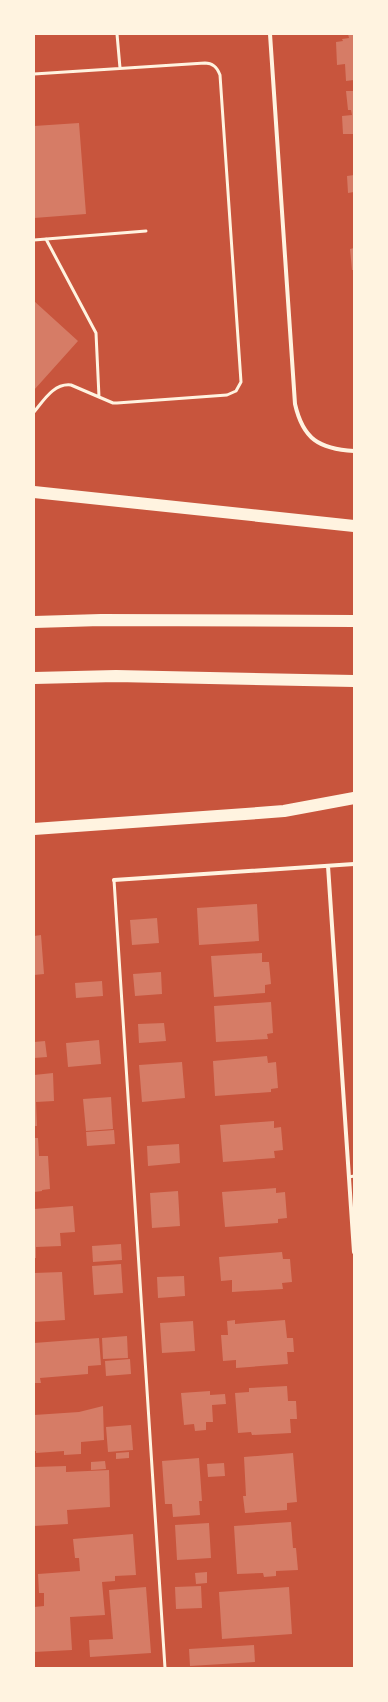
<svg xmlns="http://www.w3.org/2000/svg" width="388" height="1702" font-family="Georgia,serif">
  <rect width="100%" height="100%" fill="#c8553d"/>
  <path fill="#d67c66" d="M 348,34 L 354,34 L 354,80 L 346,81 L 345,64 L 337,65 L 336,42 L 343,41 L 342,39 L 349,38 Z
    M 346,91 L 354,91 L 354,134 L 343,134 L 342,116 L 352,115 L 351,110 L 348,110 Z
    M 79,123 L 86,214 L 34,218 L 34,126 Z
    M 354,175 L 354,192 L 348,193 L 347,176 Z
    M 354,248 L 354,270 L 352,270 L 350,249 Z
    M 34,301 L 78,341 L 34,390 Z
    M 257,904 L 259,941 L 199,945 L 197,908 Z
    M 157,918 L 159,943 L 132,945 L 130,920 Z
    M 41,935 L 44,974 L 34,975 L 34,936 Z
    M 262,953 L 262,962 L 269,962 L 271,984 L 265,985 L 265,993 L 214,997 L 211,956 Z
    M 161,972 L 162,994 L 135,996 L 133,974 Z
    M 102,981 L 103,996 L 76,998 L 75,983 Z
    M 271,1002 L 273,1033 L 267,1034 L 268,1039 L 216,1042 L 214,1006 Z
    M 164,1023 L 166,1041 L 139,1043 L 138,1024 Z
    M 99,1040 L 101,1064 L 68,1067 L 66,1043 Z
    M 45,1041 L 47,1057 L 34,1058 L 34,1042 Z
    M 267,1056 L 268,1063 L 276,1062 L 278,1088 L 271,1089 L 271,1092 L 215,1096 L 213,1061 Z
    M 182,1062 L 185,1098 L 142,1102 L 139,1065 Z
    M 53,1073 L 54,1101 L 36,1102 L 37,1126 L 34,1126 L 34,1075 Z
    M 111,1097 L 113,1129 L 86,1131 L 83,1099 Z
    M 274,1121 L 274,1128 L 281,1127 L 283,1150 L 274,1151 L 275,1158 L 223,1162 L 220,1125 Z
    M 114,1130 L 115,1144 L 87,1146 L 86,1132 Z
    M 34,1138 L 38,1138 L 39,1156 L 48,1156 L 50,1189 L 42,1190 L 42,1191 L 34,1192 Z
    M 179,1144 L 180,1163 L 148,1166 L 147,1146 Z
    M 276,1188 L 276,1193 L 285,1192 L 287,1218 L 278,1219 L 278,1223 L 225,1227 L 222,1192 Z
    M 178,1191 L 180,1226 L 152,1228 L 150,1193 Z
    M 73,1206 L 75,1232 L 60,1233 L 61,1246 L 36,1247 L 36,1258 L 34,1258 L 34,1209 Z
    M 121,1244 L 122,1260 L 93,1262 L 92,1246 Z
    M 282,1252 L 283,1259 L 290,1259 L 292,1282 L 282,1283 L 283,1289 L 232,1292 L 232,1280 L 221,1281 L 219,1257 Z
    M 121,1264 L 123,1293 L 94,1295 L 92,1266 Z
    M 62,1272 L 65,1320 L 34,1322 L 34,1273 Z
    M 184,1276 L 185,1296 L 158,1298 L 157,1277 Z
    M 235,1320 L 235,1324 L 285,1320 L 287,1338 L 293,1338 L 294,1352 L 287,1352 L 288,1364 L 236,1368 L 236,1360 L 223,1361 L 221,1335 L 228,1335 L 227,1321 Z
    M 193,1321 L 195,1351 L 162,1353 L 160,1323 Z
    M 127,1336 L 128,1358 L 103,1359 L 102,1338 Z
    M 99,1338 L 101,1365 L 88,1366 L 88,1374 L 40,1378 L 41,1383 L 34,1383 L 34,1343 Z
    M 130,1359 L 131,1374 L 106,1376 L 105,1361 Z
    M 287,1386 L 288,1401 L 296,1401 L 297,1419 L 290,1419 L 291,1433 L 252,1435 L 251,1432 L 238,1433 L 235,1393 L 249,1392 L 249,1388 Z
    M 210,1391 L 210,1395 L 225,1394 L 226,1404 L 212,1405 L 213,1422 L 206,1422 L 206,1430 L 195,1431 L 194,1424 L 184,1425 L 181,1393 Z
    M 103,1406 L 104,1440 L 81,1442 L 81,1454 L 64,1455 L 64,1451 L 36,1453 L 36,1451 L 34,1451 L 34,1415 L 79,1412 Z
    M 131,1425 L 133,1450 L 108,1452 L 106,1427 Z
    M 129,1452 L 129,1458 L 116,1459 L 116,1453 Z
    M 293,1453 L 297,1502 L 287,1503 L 287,1510 L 245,1513 L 243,1496 L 246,1496 L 244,1457 Z
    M 199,1458 L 202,1501 L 199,1501 L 200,1515 L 173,1517 L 172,1504 L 165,1504 L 162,1461 Z
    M 105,1461 L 106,1469 L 91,1470 L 91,1462 Z
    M 224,1463 L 225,1476 L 208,1477 L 207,1464 Z
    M 66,1466 L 66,1472 L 109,1470 L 110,1507 L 67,1510 L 68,1524 L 34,1526 L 34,1467 Z
    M 291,1522 L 293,1548 L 296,1548 L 298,1570 L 276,1571 L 276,1576 L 264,1577 L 263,1573 L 237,1574 L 234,1526 Z
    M 209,1523 L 211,1558 L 177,1560 L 175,1525 Z
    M 133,1534 L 136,1575 L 115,1576 L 115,1581 L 102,1582 L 105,1615 L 70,1617 L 72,1650 L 34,1652 L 34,1607 L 44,1606 L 44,1593 L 39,1593 L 38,1574 L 80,1571 L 79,1558 L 75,1558 L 73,1539 Z
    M 207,1572 L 207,1583 L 196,1584 L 195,1573 Z
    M 201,1586 L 202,1608 L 176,1609 L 175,1587 Z
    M 146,1587 L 151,1653 L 90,1657 L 89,1640 L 113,1639 L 109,1590 Z
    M 289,1587 L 292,1634 L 222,1639 L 219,1592 Z
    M 254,1645 L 255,1662 L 190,1666 L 189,1649 Z"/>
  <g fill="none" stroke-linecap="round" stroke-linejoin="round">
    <path stroke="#fff3e0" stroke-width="3" d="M 117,34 L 120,68
      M 34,74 L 205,63 C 213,63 217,67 220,75 L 241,382 L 236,391 L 227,395 L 117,403 L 113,403 L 71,385 C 54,383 44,400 34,412
      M 46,239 L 96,333 L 99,397
      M 34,240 L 146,231
      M 114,880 L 165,1668
      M 349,1177 L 354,1176"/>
    <path stroke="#fff3e0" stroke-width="4" d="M 270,34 L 295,404 C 303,439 319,449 354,451
      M 328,866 L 354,1252
      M 114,880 L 354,864"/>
    <path stroke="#fff3e0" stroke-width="12" d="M 34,492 L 354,526
      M 34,622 L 101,620 L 354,621
      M 34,678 L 116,676 L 354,681
      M 34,829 L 258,813 L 284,811 L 354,798"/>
  </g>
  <rect width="388" height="1702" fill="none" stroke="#fff3e0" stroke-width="70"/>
</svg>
